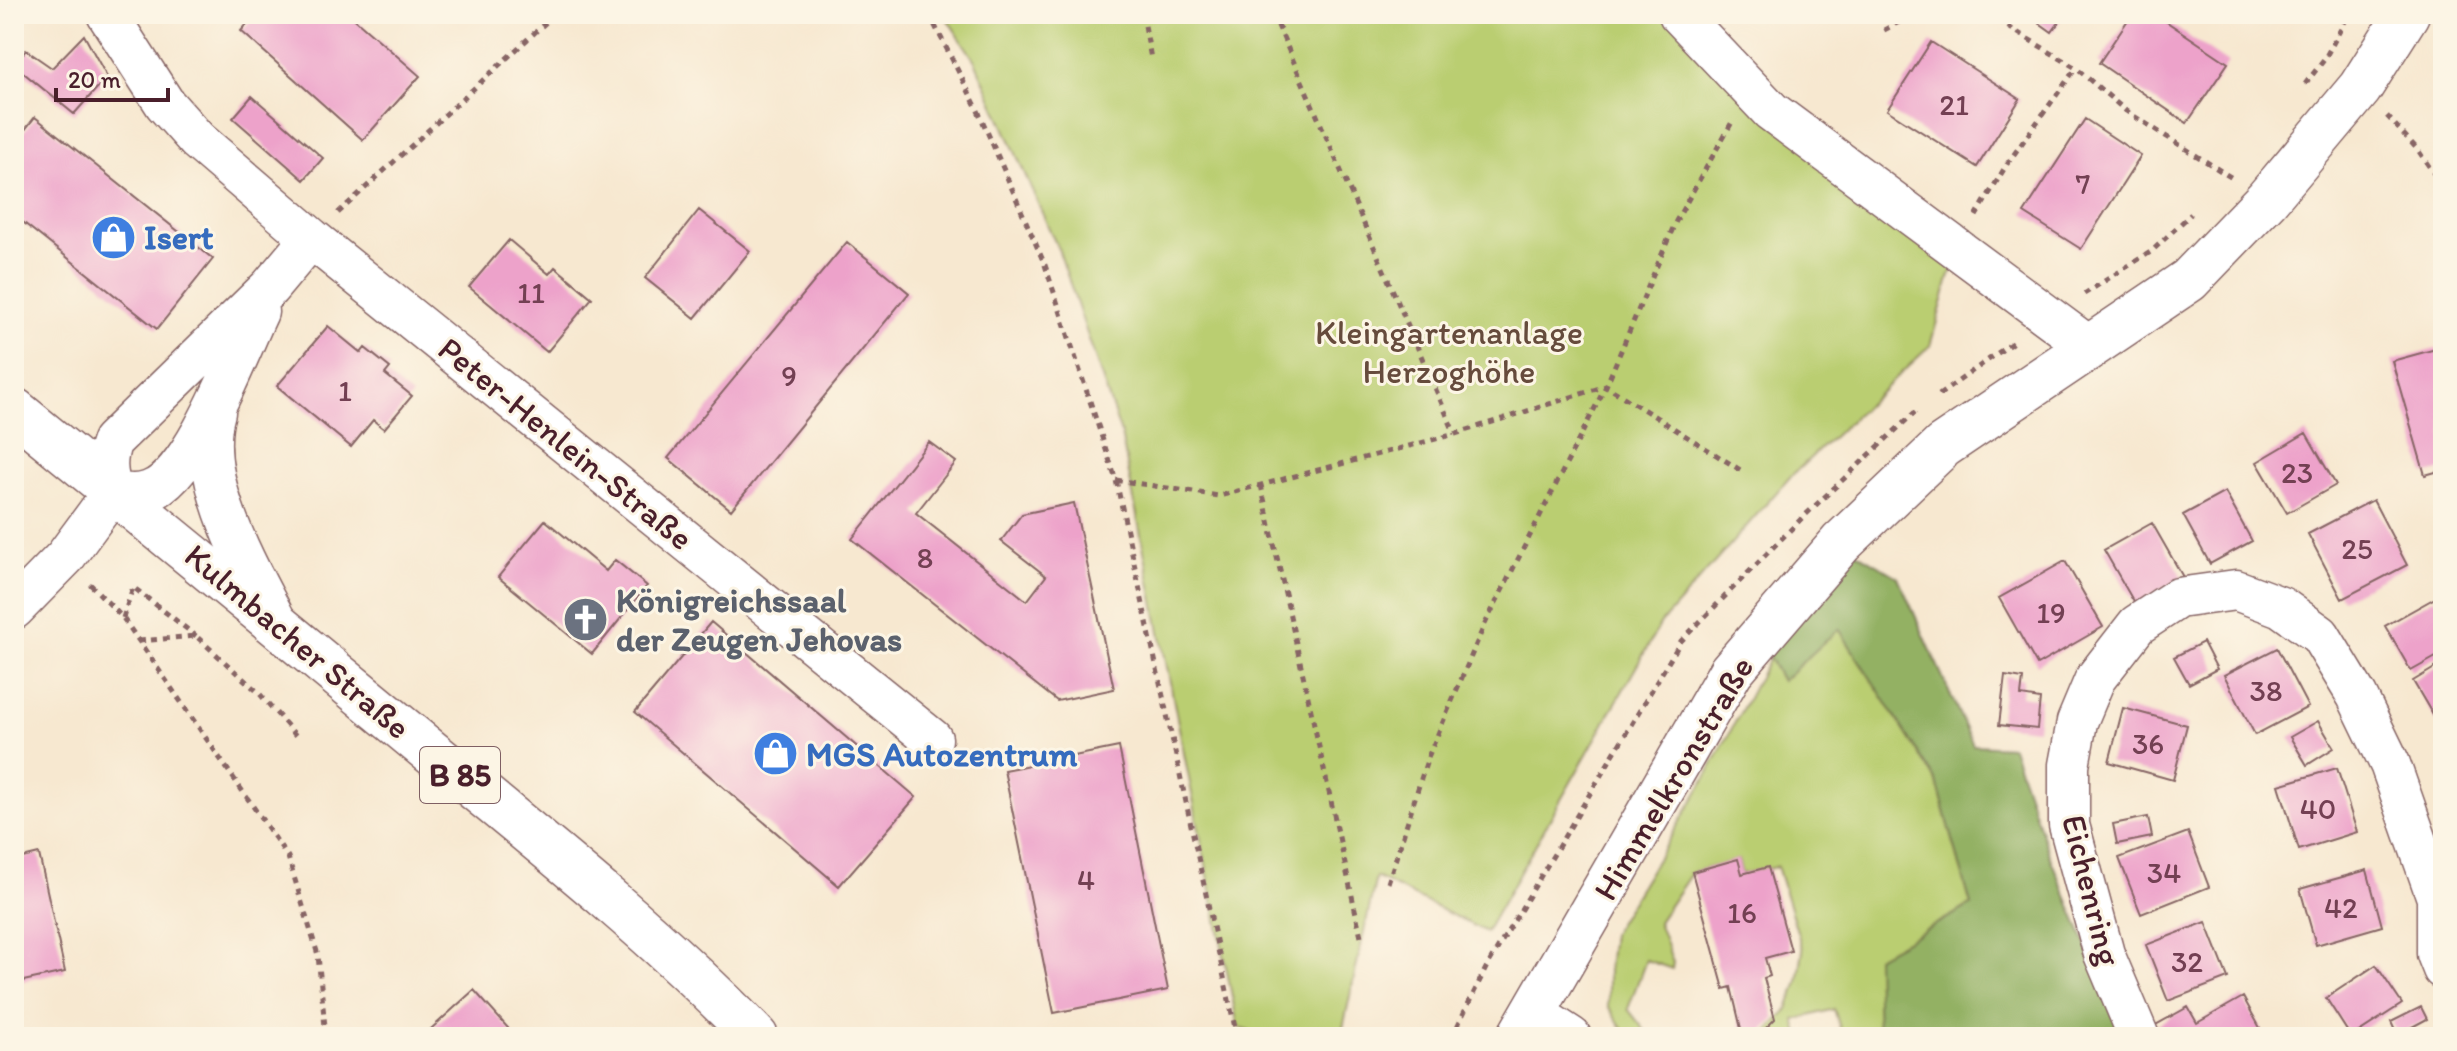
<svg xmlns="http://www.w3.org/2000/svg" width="2457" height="1051" font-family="Itim,sans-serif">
  <rect width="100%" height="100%" fill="#fcf5e5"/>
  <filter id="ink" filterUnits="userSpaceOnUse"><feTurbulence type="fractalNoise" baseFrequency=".0125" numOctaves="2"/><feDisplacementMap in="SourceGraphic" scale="16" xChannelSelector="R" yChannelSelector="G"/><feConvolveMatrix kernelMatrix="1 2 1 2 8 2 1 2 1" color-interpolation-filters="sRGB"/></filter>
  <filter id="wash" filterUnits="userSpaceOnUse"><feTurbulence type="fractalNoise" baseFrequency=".006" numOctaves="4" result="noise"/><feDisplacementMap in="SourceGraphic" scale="32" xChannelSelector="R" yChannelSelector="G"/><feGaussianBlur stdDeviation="1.8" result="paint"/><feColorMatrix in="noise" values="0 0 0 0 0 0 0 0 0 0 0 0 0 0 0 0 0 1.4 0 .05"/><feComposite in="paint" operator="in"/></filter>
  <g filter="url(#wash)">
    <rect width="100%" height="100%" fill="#f7e8d0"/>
    <path fill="#bace71" stroke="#82764e" stroke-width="2" d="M 944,14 L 1679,14 L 1958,247 L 1930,346 L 1790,477 L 1661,623 L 1486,932 L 1376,877 L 1341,1037 L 1264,1037 L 1238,1027 L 1121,434 L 1059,251 L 975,61 Z
      M 1839,628 L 1937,782 L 1971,905 L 1877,957 L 1878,1037 L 1843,1037 L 1834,1009 L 1795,1020 L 1800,1037 L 1763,1037 L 1788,1009 L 1798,982 L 1803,951 L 1777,866 L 1742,874 L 1738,860 L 1692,872 L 1658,922 L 1673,962 L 1672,969 L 1646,960 L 1628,1009 L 1650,1037 L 1628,1037 L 1608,1006 L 1608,970 L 1612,933 L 1701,787 L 1769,658 L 1782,681 Z"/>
    <path fill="#93b163" stroke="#6e6847" stroke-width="2" d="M 1841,543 L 1898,577 L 1973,745 L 2012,747 L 2049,855 L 2125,1037 L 1878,1037 L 1876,957 L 1971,905 L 1937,782 L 1839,629 L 1782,681 L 1759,639 Z"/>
    <g id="blocks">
      <path fill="#eda2ca" d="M 256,14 L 349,14 L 420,76 L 363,140 L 241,31 Z
        M 2027,14 L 2065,14 L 2052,32 Z
        M 2132,14 L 2155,14 L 2228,63 L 2187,123 L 2099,63 Z
        M 84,35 L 107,77 L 74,114 L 14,65 L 26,50 L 52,68 Z
        M 1931,42 L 2020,99 L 1977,167 L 1887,110 Z
        M 252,96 L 323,158 L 304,180 L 233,118 Z
        M 35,117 L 213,259 L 157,329 L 14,215 L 14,144 Z
        M 2085,119 L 2141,156 L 2081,249 L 2024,213 Z
        M 699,210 L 750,251 L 695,318 L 645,278 Z
        M 509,240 L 549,274 L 555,267 L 592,298 L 547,352 L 469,287 Z
        M 847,242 L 909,293 L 731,510 L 668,458 Z
        M 328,326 L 361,353 L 365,348 L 390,368 L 385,374 L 412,396 L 384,429 L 373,420 L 351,447 L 277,386 Z
        M 2443,347 L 2443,470 L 2425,475 L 2392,361 Z
        M 2306,433 L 2336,485 L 2287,513 L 2257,462 Z
        M 929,442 L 956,462 L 916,513 L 1027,601 L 1046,576 L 1001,541 L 1022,514 L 1074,503 L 1114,689 L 1057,701 L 852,539 Z
        M 2225,492 L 2252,541 L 2210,564 L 2183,515 Z
        M 2373,500 L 2407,565 L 2342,599 L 2308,534 Z
        M 545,520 L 606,571 L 615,560 L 647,586 L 592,654 L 498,577 Z
        M 2152,523 L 2183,577 L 2135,604 L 2104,550 Z
        M 2065,561 L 2103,627 L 2037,665 L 1999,598 Z
        M 2435,598 L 2443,612 L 2443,653 L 2411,671 L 2385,626 Z
        M 711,622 L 916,797 L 839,886 L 635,712 Z
        M 2203,642 L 2217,669 L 2189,684 L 2174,657 Z
        M 2277,648 L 2308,707 L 2255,735 L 2224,675 Z
        M 2443,663 L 2443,725 L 2440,727 L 2413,681 Z
        M 2005,676 L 2023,679 L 2021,696 L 2040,699 L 2037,729 L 1999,725 Z
        M 2123,708 L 2187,725 L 2173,780 L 2109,762 Z
        M 2318,721 L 2334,748 L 2307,765 L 2290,737 Z
        M 1119,747 L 1168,990 L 1054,1013 L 1004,770 Z
        M 2337,768 L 2357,832 L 2299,850 L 2279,785 Z
        M 2148,817 L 2152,837 L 2117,844 L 2113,824 Z
        M 2188,832 L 2209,887 L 2141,914 L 2119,858 Z
        M 39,854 L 65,972 L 14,983 L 14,860 Z
        M 1738,859 L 1742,874 L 1768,867 L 1791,951 L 1765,958 L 1770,976 L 1764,978 L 1775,1019 L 1757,1037 L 1743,1037 L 1731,987 L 1724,989 L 1692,872 Z
        M 2367,870 L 2382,926 L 2316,945 L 2300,889 Z
        M 2206,922 L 2228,978 L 2168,1001 L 2146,945 Z
        M 2376,965 L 2402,1004 L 2351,1037 L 2326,998 Z
        M 474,990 L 516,1037 L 422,1037 Z
        M 2243,997 L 2265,1037 L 2160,1037 L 2154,1026 L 2188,1007 L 2197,1023 Z
        M 2421,1007 L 2427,1019 L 2397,1035 L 2391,1022 Z"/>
    </g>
  </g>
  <g filter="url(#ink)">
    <use href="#blocks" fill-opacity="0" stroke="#876565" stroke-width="2"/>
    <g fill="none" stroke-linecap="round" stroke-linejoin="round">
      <defs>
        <path id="street" d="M 107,14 L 165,104 L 197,140 L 311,238 L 932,739
          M 1679,14 L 1771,111 L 2091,348
          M 215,412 C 196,479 247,565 277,623
          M 113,492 C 106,474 105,459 112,441 L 270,287 L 311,238
          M 113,492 C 125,494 138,496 150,491 C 193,476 238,354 258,312
          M 14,609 L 65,557 L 113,492
          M 1534,1013 L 1571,1037
          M 2139,1037 L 2104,954 L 2069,825 L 2069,765 L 2077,722 L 2095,679 L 2137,625 L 2178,598 L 2236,590 L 2281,607 L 2320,635 L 2357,696 L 2390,764 L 2437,898 L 2437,954 L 2443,969"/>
        <path id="secondary" d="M 1519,1037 L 1731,671 L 1841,543 L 1943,446 L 2189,280 L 2267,199 L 2360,88 L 2407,14"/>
        <path id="primary" d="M 14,410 C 163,532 312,653 460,776 C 562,859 664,942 756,1037"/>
      </defs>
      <use href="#street" stroke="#876565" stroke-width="43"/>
      <use href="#secondary" stroke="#876565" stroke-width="47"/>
      <use href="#primary" stroke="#876565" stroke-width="47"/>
      <path stroke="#876565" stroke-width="5" stroke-dasharray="6 6" stroke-linecap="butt" d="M 929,14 L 976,106 L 1045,265 L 1116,480 L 1237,1037
        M 1143,14 L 1151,59
        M 1273,14 L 1455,434
        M 1987,14 L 2076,68 L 2126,111 L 2232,178
        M 1884,30 L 1914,14
        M 2305,84 L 2324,60 L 2349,14
        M 2387,116 L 2418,150 L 2443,187
        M 338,213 L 555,14
        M 1976,216 L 2007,164 L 2076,68
        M 2084,294 L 2152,251 L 2191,214
        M 1939,395 L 2016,340
        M 1116,480 L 1219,496 L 1455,434 L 1606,386 L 1676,221 L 1732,122
        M 1261,485 L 1362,941
        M 90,584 L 123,618 L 288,857 L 318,955 L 326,1037
        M 123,618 L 133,587 L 196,636
        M 139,641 L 196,636 L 259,693 L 297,737
        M 1388,883 L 1428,757 L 1484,626 L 1606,386 L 1742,471
        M 1452,1037 L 1486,968 L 1681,641 L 1801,519 L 1915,412"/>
      <use href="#street" stroke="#fff" stroke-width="40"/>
      <use href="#secondary" stroke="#fff" stroke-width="44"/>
      <use href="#primary" stroke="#fff" stroke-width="44"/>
    </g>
  </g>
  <defs>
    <symbol id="shop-disc" viewBox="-11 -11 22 22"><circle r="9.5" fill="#3f7fe0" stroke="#fcf5e5"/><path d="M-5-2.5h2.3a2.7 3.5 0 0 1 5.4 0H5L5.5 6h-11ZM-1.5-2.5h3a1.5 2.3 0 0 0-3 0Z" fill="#fff"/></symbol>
    <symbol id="church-disc" viewBox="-11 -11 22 22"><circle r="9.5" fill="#6b7280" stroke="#fcf5e5"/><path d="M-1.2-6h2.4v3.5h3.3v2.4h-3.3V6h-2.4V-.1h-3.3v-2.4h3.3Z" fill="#fff"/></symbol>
  </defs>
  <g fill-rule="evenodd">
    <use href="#shop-disc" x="88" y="212" width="51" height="51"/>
    <use href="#church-disc" x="560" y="594" width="51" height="51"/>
    <use href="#shop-disc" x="750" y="728" width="51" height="51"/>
  </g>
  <g text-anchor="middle" stroke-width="6" stroke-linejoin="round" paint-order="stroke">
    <g font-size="30" fill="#734053">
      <text x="1954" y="115">21</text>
      <text x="2083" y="194">7</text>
      <text x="531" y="303">11</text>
      <text x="789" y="386">9</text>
      <text x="345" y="401">1</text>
      <text x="2297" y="483">23</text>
      <text x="2357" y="559">25</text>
      <text x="925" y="568">8</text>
      <text x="2051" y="623">19</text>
      <text x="2266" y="701">38</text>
      <text x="2148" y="754">36</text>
      <text x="2318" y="819">40</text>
      <text x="2164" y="883">34</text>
      <text x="1086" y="890">4</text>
      <text x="2341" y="918">42</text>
      <text x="1742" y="923">16</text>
      <text x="2187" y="972">32</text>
    </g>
    <rect fill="#fcf5e5" stroke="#7f5f63" stroke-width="2" x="420" y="747" width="80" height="56" rx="6"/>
    <g font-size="32" font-weight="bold" fill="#4a1f2b">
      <text x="460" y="786">B 85</text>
    </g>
    <g font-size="34" font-weight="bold" fill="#366cbe" stroke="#fcf5e5" text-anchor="start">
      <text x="144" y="249">Isert</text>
      <text x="806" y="766">MGS Autozentrum</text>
    </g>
    <g font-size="34" fill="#664b3c" stroke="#fcf5e5">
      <text x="1449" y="344">Kleingartenanlage<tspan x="1449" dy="39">Herzoghöhe</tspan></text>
    </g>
    <g font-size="34" fill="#4a1f2b" stroke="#fcf5e5">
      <text transform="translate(566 443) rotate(39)" y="12">Peter-Henlein-Straße</text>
      <text transform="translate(298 641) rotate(40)" y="12">Kulmbacher Straße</text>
      <text transform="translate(1673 778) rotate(-59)" y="12">Himmelkronstraße</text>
      <text transform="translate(2092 890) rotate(76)" y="12">Eichenring</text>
    </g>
    <g font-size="34" font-weight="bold" fill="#5b616d" stroke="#fcf5e5" text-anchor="start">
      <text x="616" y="612">Königreichssaal<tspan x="616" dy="39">der Zeugen Jehovas</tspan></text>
    </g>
  </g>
  <rect width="2457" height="1051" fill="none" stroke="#fcf5e5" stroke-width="48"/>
  <path d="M56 88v12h112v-12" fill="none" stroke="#4a1f2b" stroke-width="4"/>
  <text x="68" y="88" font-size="24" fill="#4a1f2b" stroke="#fcf5e5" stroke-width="6" paint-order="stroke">20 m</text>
</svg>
